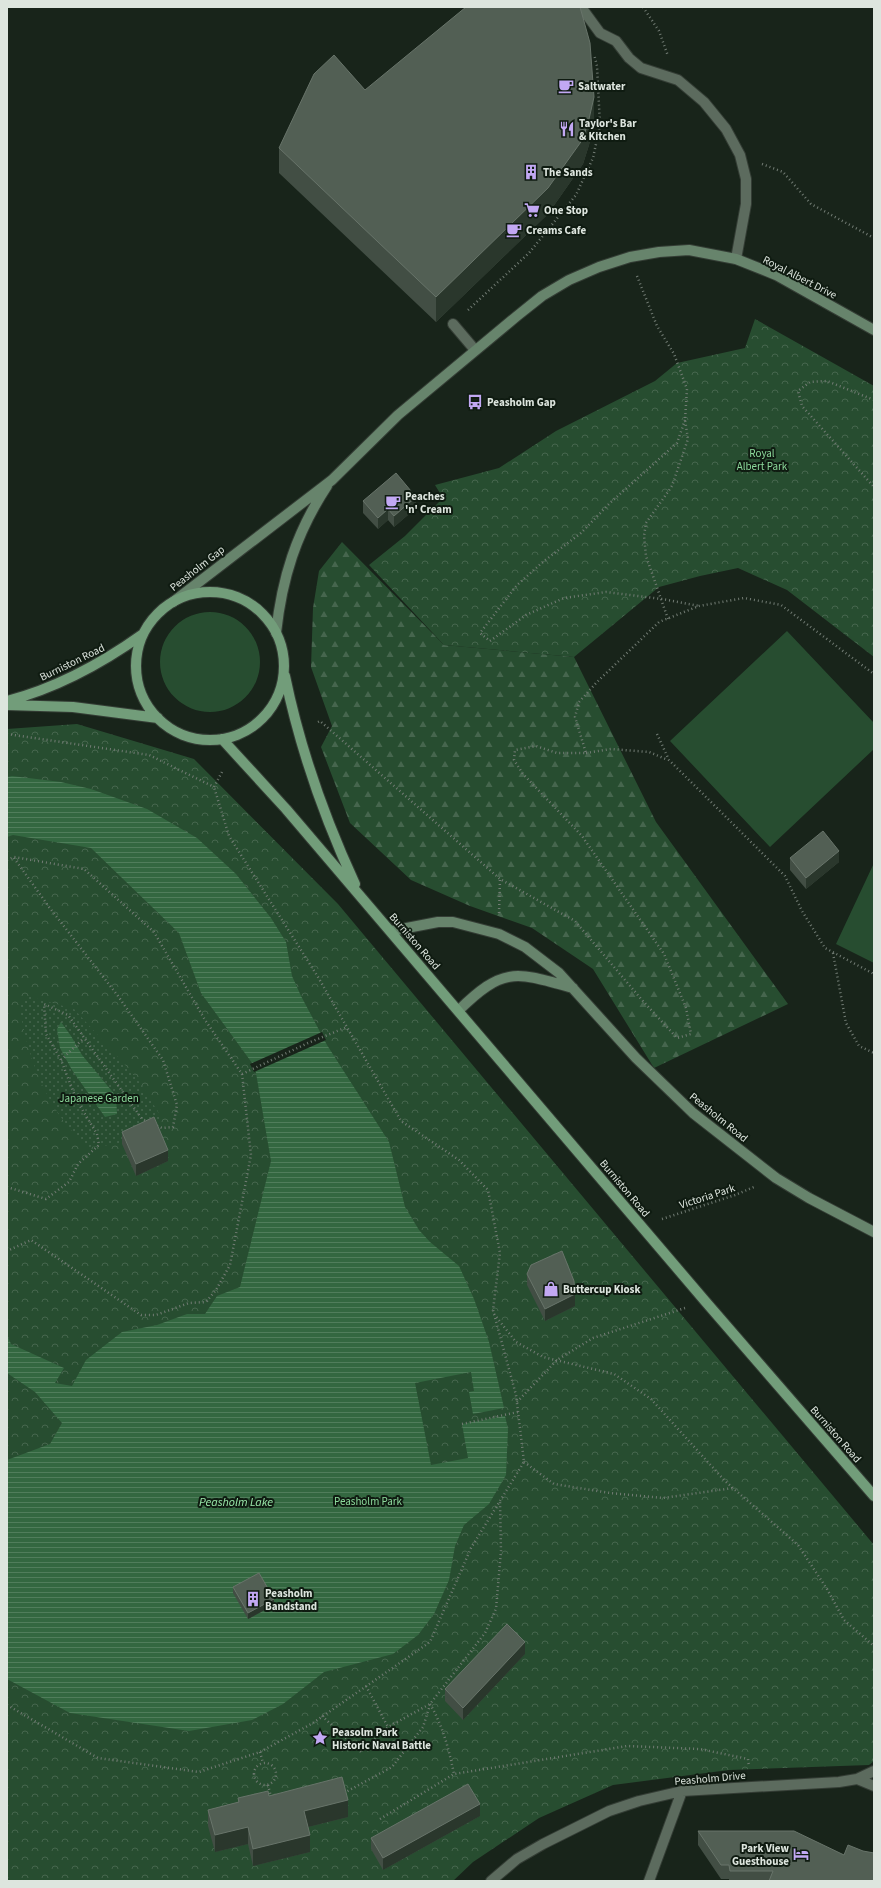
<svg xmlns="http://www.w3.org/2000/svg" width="881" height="1888" font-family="'Source Sans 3',sans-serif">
  <defs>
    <pattern id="forest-firs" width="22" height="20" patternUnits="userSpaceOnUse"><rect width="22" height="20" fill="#274d30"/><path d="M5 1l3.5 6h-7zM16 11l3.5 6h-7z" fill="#46664e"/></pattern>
    <pattern id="park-crowns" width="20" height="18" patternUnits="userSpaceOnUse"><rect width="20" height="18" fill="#274d30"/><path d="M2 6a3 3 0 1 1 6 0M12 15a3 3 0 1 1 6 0" fill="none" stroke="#46664e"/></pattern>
    <pattern id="garden-dots" width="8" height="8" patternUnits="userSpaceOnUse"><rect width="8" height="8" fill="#274d30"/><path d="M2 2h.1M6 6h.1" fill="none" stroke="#46664e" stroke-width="1.8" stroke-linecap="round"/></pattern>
    <pattern id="water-rules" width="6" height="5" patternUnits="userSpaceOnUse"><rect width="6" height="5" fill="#336740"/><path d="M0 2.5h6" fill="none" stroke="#507d5b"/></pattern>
  </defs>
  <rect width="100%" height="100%" fill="#18241a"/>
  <path fill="#274d30" d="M160 662a50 50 0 1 1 100 0a50 50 0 1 1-100 0Z
    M 787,631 L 874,723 L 874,749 L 770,847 L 670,741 Z
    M 874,863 L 874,963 L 836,944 Z"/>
  <path fill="url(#forest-firs)" d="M 342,542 L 444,645 L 574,657 L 656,822 L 788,1004 L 654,1068 L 593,969 L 532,928 L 470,906 L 411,880 L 350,823 L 321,747 L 332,726 L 311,667 L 313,608 L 319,571 Z"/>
  <path fill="url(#park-crowns)" d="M 755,319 L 874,386 L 874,657 L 787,590 L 738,568 L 700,576 L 659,587 L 574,657 L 444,645 L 369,565 L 405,536 L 443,498 L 435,485 L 499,468 L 556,431 L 655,381 L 677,363 L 745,348 Z
    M 77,724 L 194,759 L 338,904 L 874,1545 L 874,1761 L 869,1765 L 729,1770 L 613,1785 L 539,1818 L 473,1862 L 453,1881 L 7,1881 L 7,729 Z"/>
  <path fill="url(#garden-dots)" d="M 27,996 L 74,1009 L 126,1066 L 141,1084 L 161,1117 L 152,1128 L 154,1128 L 122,1144 L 89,1147 C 80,1138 70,1130 63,1120 C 38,1086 25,1044 19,1003 Z"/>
  <path fill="url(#water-rules)" d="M 12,776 L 61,782 L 91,789 L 147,809 L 197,838 L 236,874 L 271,918 L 286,942 L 292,976 L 301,996 L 327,1045 L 389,1142 L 405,1207 L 419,1230 L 430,1242 L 459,1266 L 474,1299 L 489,1342 L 504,1408 L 473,1414 L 469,1392 L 474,1391 L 471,1372 L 415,1383 L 431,1465 L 468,1458 L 462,1424 L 505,1416 L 508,1429 L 506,1475 L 489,1504 L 464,1525 L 455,1546 L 449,1580 L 434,1614 L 418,1635 L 393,1654 L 324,1672 L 283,1704 L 252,1720 L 189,1731 L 70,1713 L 7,1679 L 7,1460 L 50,1444 L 62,1423 L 35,1392 L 7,1373 L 7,1335 L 11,1344 L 64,1368 L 55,1383 L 72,1386 L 86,1360 L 122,1332 L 157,1325 L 187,1314 L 205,1314 L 217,1296 L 240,1287 L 271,1161 L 255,1067 L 201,993 L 179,933 L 91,848 L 13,835 L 7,837 L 7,777 Z
    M 61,1022 L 71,1036 L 82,1055 L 116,1096 L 117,1114 L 105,1117 L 72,1070 L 60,1048 L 57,1029 Z"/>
  <path fill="#18241a" d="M 322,1032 L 326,1040 L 254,1072 L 250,1064 Z"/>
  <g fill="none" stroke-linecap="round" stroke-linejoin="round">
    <defs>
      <path id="lane" d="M 453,324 L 475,350"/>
      <path id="street" d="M 581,7 L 600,33 L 616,41 L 629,58 L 641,68 L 678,80 L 704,102 L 726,129 L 740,155 L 746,179 L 746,204 L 736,259
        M 857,1779 L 874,1786
        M 491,1881 L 517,1859 L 543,1844 L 609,1811 L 639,1801 L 682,1791 L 839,1782 L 857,1779 L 874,1771
        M 649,1881 L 682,1791"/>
      <path id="secondary" d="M 173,602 L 332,480 L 398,415 L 517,316 L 542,296 L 569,280 L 599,267 L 630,257 L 659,252 L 689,250 L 736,259 L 776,275 L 874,330
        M 276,633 C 282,578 296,533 327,486
        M 391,931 L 438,922 L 453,922 L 499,934 L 525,947 L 559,973 L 636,1058 L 693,1113 L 776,1178 L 809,1198 L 874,1232
        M 459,1010 C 504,966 516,972 573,988"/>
      <path id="primary" d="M136 666a74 74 0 1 1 148 0a74 74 0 1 1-148 0Z
        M 285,676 C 300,749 324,817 355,884
        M 7,701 C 57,688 101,664 143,634
        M 7,705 L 73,707 L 158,718
        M 222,739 L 286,809 L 705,1301 L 874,1496"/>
    </defs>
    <use href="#lane" stroke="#343d35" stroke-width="12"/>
    <use href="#street" stroke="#343d35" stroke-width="12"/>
    <use href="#secondary" stroke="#343d35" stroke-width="12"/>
    <use href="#primary" stroke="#343d35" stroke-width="12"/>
    <path stroke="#727c74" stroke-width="2.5" stroke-dasharray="1 3" stroke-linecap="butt" d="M 643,7 L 659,31 L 668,56
      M 762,164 L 783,172 L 811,204 L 874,238
      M 637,276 L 657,326 L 674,354 L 687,389 L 685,420 L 688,439 L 672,486 L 646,523 L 644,536 L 646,556 L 668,619
      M 468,310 L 529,253 L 576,195 L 593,158 L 600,125 L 597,66 L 594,54
      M 874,400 L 827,381 L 810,382 L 798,391 L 802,406 L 874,487
      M 685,420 L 677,443 L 610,503 L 581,533 L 544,561 L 517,585 L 480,633 L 490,641 L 526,615 L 564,598 L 606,592 L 662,599 L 699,606
      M 318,722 L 320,721 L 500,879 L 575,921 L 642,1000 L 677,1038 L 691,1034 L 686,1008 L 664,954 L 582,836 L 523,774 L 514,760 L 515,750 L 536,746 L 557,753 L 586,753 L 575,717 L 579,702 L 596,683 L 659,622 L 699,606 L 744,598 L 781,605 L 874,674
      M 7,734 L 149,755 L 214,787 L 223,770
      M 657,734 L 669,760 L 785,876 L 802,911 L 825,948 L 874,974
      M 586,753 L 611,749 L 649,752 L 668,760
      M 14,858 L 49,907 L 118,996 L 163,1060 L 177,1105 L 173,1127 L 162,1128 L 155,1125
      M 7,860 L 14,857 L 84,869 L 154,932 L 205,1020 L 242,1074 L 251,1155 L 230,1265 L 216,1290 L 206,1302 L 189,1303 L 156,1315 L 141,1315 L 31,1240 L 7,1251
      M 499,913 L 500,879
      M 833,953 L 846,1023 L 859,1046 L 874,1053
      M 61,1060 L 84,1038
      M 242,1074 L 308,1043 L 347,1027
      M 7,1187 L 46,1199 L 69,1182 L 78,1164 L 99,1145 L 97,1134 L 77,1101 L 61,1060 L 46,1034 L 44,1004 L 68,1015 L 142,1119 L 147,1121
      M 662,1219 L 735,1195 L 754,1187
      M 494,1314 L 516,1342 L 543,1357 L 614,1374 L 651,1399 L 725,1481 L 798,1545 L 827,1589 L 844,1620 L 874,1646
      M 517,1402 L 557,1360 L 593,1338 L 685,1308
      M 462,1424 L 518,1412
      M 524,1462 L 554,1484 L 610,1493 L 663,1498 L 733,1488
      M 366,1686 L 388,1727
      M 430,1704 C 443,1726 449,1750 454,1774
      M 7,1705 L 98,1758 L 199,1772 L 260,1752 L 313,1723 L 430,1642 L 471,1548 L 524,1462 L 516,1395 L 493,1310 L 500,1253 L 488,1190 L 459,1160 L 401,1121 L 318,977 L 229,836 L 214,787
      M 322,1716 L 361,1752 L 388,1727 L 430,1704 L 485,1633 L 496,1609 L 501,1551 L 500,1501
      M 260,1752 L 263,1763
      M254 1774a11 11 0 1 1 22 0a11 11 0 1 1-22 0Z
      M 268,1785 L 271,1797
      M 344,1793 L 392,1767 L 423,1727 L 430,1705
      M 380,1819 L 454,1774 L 627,1746 L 700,1749 L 748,1759 L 749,1767"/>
    <use href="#lane" stroke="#5c6b5e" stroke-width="10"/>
    <use href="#street" stroke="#5c6b5e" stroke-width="10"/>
    <use href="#secondary" stroke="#67846c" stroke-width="10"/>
    <use href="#primary" stroke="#729d7a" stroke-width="10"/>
  </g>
  <path fill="#424e44" d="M 365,90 L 594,122 L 589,145 L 583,164 L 548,214 L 436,322 L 279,173 L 279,148 Z
    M 363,501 L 416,508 L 394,527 L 388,520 L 378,529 L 363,513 Z
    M 790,858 L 839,862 L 806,889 L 790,870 Z
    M 122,1132 L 168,1161 L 136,1176 L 122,1144 Z
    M 527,1274 L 575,1306 L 545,1321 L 527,1285 Z
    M 233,1587 L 274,1605 L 248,1619 L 233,1593 Z
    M 525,1654 L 463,1720 L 445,1701 L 445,1689 Z
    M 269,1796 L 348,1817 L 308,1827 L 310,1852 L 253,1866 L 248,1844 L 215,1852 L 208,1826 L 208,1810 L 238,1802 L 238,1798 Z
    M 480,1816 L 383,1870 L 371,1849 L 371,1838 Z
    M 698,1831 L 844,1855 L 863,1851 L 874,1881 L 729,1881 L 729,1879 L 721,1879 L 698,1845 Z"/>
  <path fill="#2a372c" d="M 594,97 L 594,122 L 589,145 L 583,164 L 548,214 L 436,322 L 436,297 Z
    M 416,497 L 416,508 L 394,527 L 394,516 Z
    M 388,509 L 388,520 L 378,529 L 378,518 Z
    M 839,851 L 839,862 L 806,889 L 806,878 Z
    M 168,1150 L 168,1161 L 136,1176 L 136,1164 Z
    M 575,1294 L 575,1306 L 545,1321 L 545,1309 Z
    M 274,1599 L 274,1605 L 248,1619 L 248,1613 Z
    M 525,1642 L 525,1654 L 463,1720 L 463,1708 Z
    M 348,1800 L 348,1817 L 304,1828 L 304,1811 Z
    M 480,1804 L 480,1816 L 383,1870 L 383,1858 Z
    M 248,1827 L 248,1844 L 215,1852 L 215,1835 Z
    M 310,1835 L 310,1852 L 253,1866 L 253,1849 Z"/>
  <path fill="#525f54" stroke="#68746a" d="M 466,7 L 580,7 L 590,43 L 594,97 L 589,119 L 583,139 L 548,188 L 436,297 L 279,148 L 314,74 L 334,55 L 365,90 Z
    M 396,473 L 416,497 L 394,516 L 388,509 L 378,518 L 363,501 Z
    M 823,831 L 839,851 L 806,878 L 790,858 Z
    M 154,1117 L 168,1150 L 136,1164 L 122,1132 Z
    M 562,1251 L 574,1281 L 575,1294 L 545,1309 L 527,1274 L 531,1265 Z
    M 259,1573 L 274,1599 L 248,1613 L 233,1587 Z
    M 507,1624 L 525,1642 L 463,1708 L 445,1689 Z
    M 342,1777 L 348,1800 L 304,1811 L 310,1835 L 253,1849 L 248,1827 L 215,1835 L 208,1810 L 239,1802 L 238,1798 L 268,1791 L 269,1796 Z
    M 468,1784 L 480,1804 L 383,1858 L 371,1838 Z
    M 698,1831 L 794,1831 L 844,1855 L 848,1845 L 863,1851 L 874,1853 L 874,1881 L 769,1881 L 773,1871 L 730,1871 L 729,1865 L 721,1865 Z"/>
  <defs>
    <symbol id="cafe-bare" viewBox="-9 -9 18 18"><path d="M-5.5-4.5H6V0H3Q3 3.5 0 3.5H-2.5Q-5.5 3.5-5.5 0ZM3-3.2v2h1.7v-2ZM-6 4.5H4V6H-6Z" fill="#c2a8f3" stroke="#0f1b11" stroke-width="2.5" paint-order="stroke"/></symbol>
    <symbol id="restaurant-bare" viewBox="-9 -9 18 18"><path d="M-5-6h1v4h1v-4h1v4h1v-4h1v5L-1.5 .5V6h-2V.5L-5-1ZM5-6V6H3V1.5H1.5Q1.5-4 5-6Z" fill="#c2a8f3" stroke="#0f1b11" stroke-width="2.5" paint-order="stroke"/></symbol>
    <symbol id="building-bare" viewBox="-9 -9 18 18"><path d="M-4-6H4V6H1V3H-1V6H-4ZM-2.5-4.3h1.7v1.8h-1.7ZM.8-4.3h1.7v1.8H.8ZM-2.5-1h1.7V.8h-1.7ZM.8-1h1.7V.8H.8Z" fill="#c2a8f3" stroke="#0f1b11" stroke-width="2.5" paint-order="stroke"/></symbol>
    <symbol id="supermarket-bare" viewBox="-9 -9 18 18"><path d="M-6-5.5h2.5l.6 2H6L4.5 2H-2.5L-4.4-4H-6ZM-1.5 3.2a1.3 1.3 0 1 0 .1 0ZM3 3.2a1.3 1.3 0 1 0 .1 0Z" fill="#c2a8f3" stroke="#0f1b11" stroke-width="2.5" paint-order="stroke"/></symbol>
    <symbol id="bus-bare" viewBox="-9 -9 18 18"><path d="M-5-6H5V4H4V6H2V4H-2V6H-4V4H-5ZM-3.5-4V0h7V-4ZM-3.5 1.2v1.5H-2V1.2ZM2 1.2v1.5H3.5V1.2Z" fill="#c2a8f3" stroke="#0f1b11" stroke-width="2.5" paint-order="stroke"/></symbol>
    <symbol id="shop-bare" viewBox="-9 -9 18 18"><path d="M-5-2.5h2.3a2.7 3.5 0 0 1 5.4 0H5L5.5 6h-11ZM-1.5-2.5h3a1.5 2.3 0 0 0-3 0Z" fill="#c2a8f3" stroke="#0f1b11" stroke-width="2.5" paint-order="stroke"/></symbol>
    <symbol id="sight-bare" viewBox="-9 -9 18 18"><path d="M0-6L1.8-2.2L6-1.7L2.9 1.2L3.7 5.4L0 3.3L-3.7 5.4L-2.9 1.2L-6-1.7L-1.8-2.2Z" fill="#c2a8f3" stroke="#0f1b11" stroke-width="2.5" paint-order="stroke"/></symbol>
    <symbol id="hotel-bare" viewBox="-9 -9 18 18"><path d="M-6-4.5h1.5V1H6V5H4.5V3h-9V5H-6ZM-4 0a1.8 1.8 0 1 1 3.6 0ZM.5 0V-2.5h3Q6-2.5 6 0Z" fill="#c2a8f3" stroke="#0f1b11" stroke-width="2.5" paint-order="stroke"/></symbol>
  </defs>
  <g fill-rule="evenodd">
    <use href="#cafe-bare" x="555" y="75" width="22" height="22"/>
    <use href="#restaurant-bare" x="556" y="118" width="22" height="22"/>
    <use href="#building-bare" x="520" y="161" width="22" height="22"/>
    <use href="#supermarket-bare" x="521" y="199" width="22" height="22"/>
    <use href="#cafe-bare" x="503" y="219" width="22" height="22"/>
    <use href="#bus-bare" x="464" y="391" width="22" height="22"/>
    <use href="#cafe-bare" x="382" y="491" width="22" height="22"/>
    <use href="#shop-bare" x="540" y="1278" width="22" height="22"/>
    <use href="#building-bare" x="242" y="1588" width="22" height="22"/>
    <use href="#sight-bare" x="309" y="1727" width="22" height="22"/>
    <use href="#hotel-bare" x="790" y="1843" width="22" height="22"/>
  </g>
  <g text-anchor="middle" stroke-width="4" stroke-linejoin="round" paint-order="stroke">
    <g font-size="11" font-weight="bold" fill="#dde5de" stroke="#0f1b11" text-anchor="start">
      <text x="578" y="90">Saltwater</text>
      <text x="579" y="127">Taylor's Bar<tspan x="579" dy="13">&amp; Kitchen</tspan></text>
      <text x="543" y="176">The Sands</text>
      <text x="544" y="214">One Stop</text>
      <text x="526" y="234">Creams Cafe</text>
      <text x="487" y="406">Peasholm Gap</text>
      <text x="405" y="500">Peaches<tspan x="405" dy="13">'n' Cream</tspan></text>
      <text x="563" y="1293">Buttercup Kiosk</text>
      <text x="265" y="1597">Peasholm<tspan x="265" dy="13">Bandstand</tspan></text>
      <text x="332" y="1736">Peasolm Park<tspan x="332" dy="13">Historic Naval Battle</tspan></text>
      <text x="789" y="1852" text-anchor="end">Park View<tspan x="789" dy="13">Guesthouse</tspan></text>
    </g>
    <g font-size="11" fill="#dde5de" stroke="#0f1b11">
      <text transform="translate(800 277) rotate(27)" y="4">Royal Albert Drive</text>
      <text transform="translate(197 568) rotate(-38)" y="4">Peasholm Gap</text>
      <text transform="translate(72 662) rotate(-26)" y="4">Burniston Road</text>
      <text transform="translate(415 941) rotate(49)" y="4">Burniston Road</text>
      <text transform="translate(719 1117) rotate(39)" y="4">Peasholm Road</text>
      <text transform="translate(625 1188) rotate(50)" y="4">Burniston Road</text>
      <text transform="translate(707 1196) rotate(-18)" y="4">Victoria Park</text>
      <text transform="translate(836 1434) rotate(49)" y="4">Burniston Road</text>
      <text transform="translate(710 1778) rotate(-5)" y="4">Peasholm Drive</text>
    </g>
    <g font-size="11" fill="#8cd99b" stroke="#0f1b11">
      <text x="762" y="457">Royal<tspan x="762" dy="13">Albert Park</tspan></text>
      <text x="99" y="1102">Japanese Garden</text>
      <text x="368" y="1505">Peasholm Park</text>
    </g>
    <g font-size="12" font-style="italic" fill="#9be9ab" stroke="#0f1b11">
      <text x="236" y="1506">Peasholm Lake</text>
    </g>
  </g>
  <rect width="881" height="1888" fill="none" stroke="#dde5de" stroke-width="16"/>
</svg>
